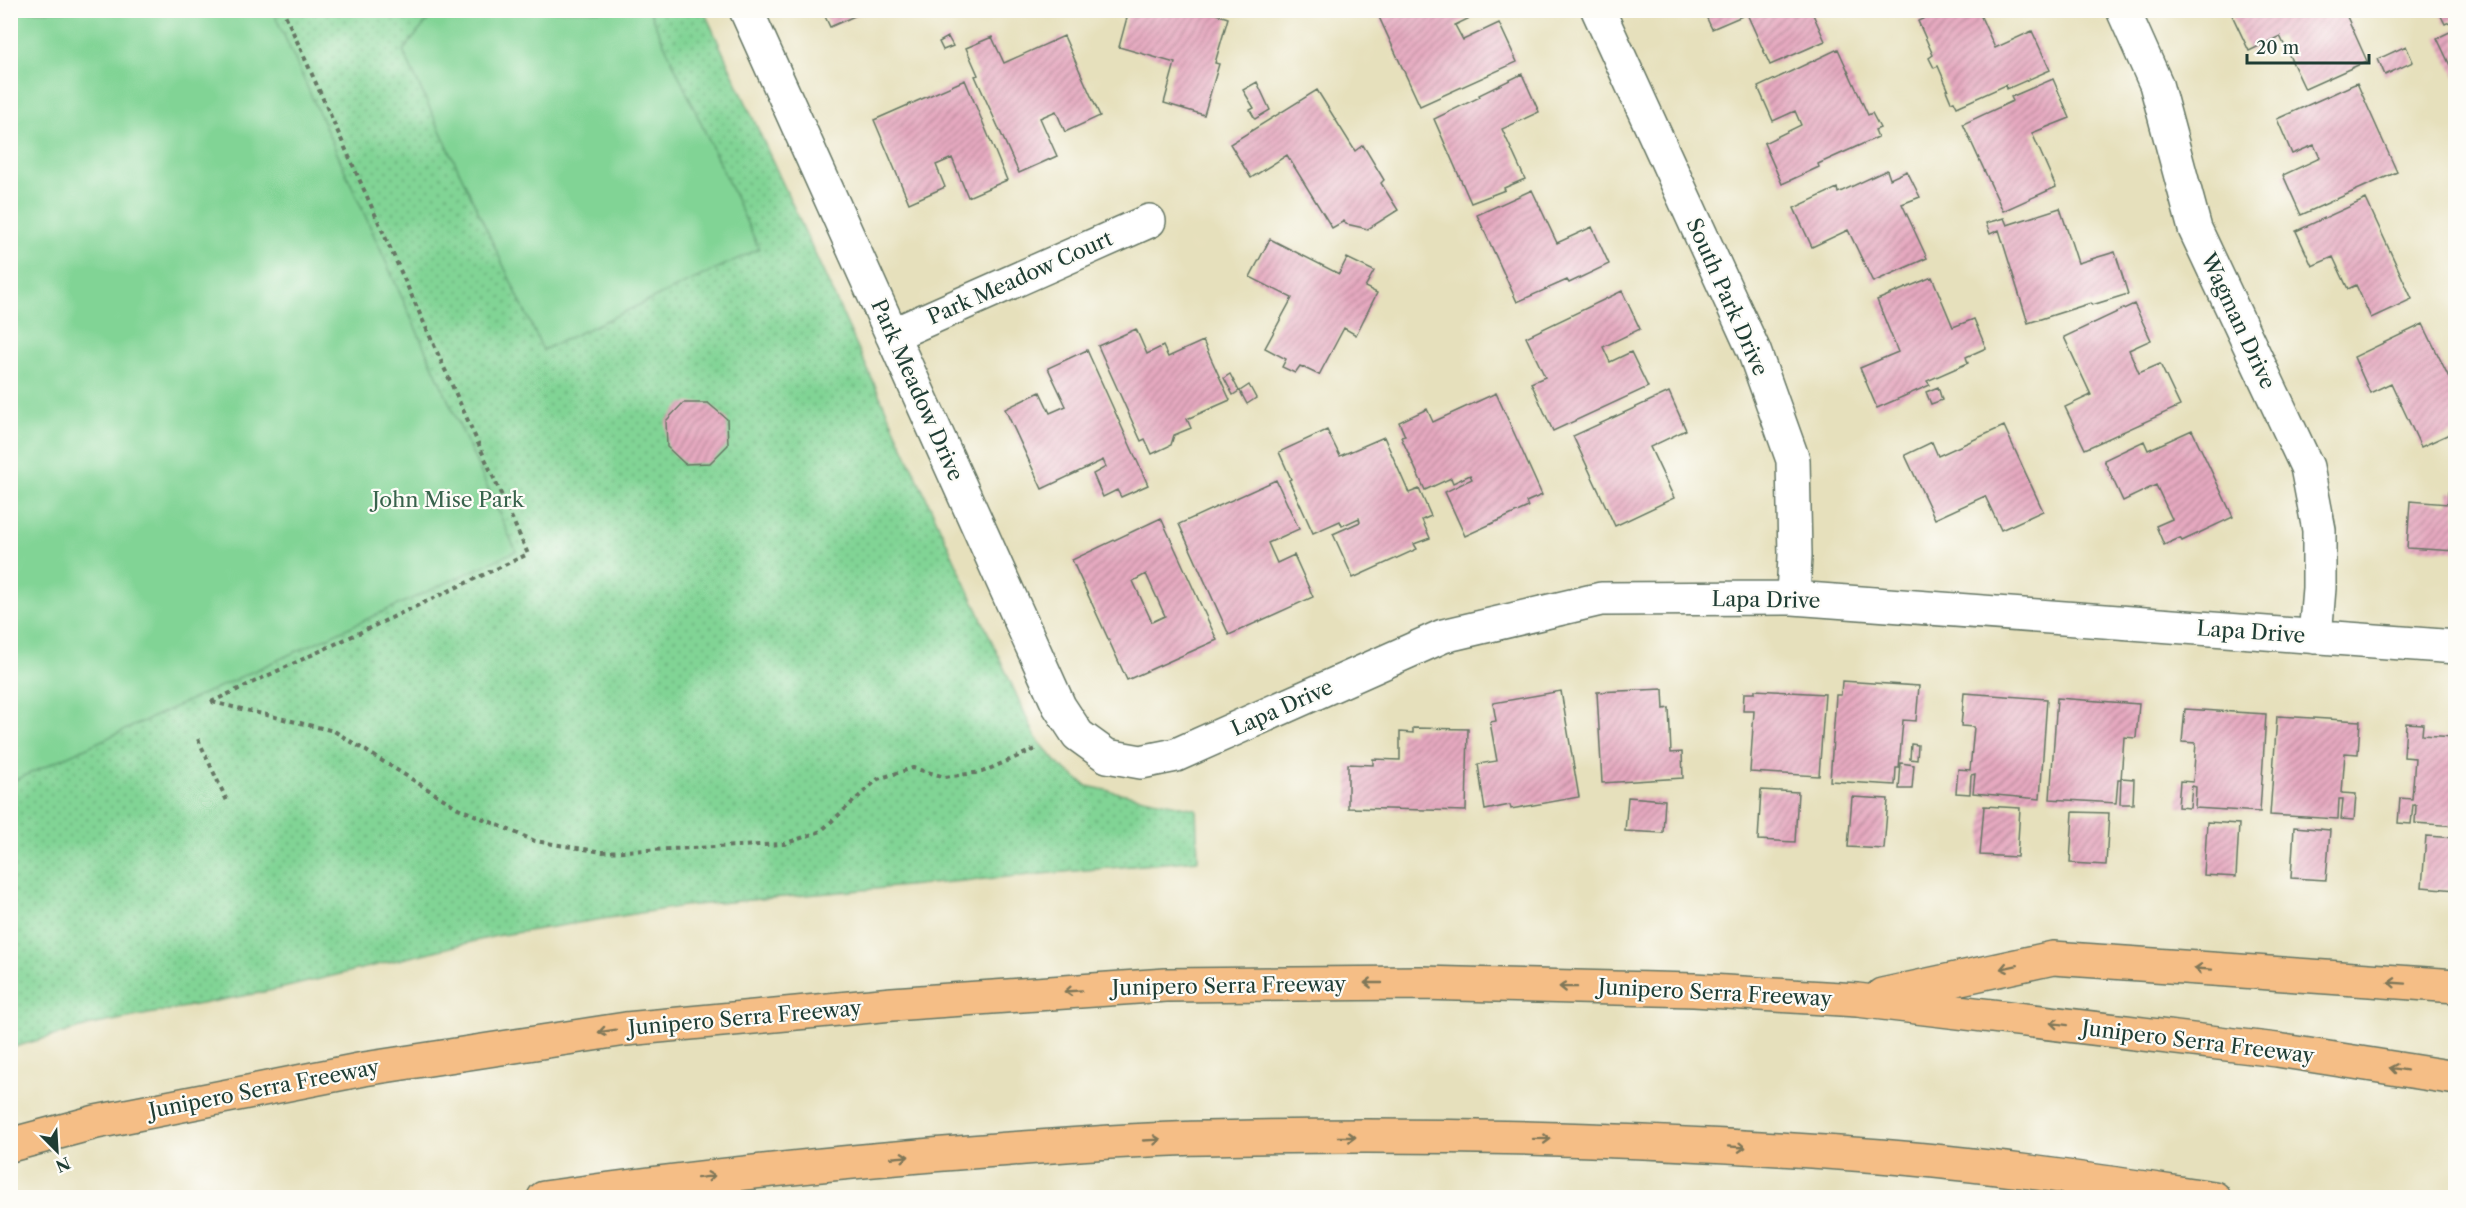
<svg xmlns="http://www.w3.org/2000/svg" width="2466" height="1208" font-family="'Libre Caslon Text',serif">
  <defs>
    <pattern id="grass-dots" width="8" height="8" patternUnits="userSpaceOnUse" patternTransform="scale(1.5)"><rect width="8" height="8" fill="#81d495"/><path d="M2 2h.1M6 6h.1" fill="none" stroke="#69ad7a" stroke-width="1.8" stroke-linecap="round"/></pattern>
    <pattern id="building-hatch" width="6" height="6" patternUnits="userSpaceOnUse" patternTransform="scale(1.5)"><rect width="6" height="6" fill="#e6a9c0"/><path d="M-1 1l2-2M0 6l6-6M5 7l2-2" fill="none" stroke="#ba8b9d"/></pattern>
  </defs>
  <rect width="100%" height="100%" fill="#fdfcf7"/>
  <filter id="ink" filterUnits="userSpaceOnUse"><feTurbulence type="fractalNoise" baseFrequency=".0167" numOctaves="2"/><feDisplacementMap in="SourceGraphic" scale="12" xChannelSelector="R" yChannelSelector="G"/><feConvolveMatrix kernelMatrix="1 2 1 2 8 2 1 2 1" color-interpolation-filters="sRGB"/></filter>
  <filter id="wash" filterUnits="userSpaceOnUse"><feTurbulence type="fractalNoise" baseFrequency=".008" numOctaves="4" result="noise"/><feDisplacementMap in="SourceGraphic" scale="24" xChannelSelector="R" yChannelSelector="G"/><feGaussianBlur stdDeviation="1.35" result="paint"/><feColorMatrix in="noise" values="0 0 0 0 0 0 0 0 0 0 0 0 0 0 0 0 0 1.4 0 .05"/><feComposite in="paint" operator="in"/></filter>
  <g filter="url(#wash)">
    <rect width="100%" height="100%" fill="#e6e0bc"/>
    <path fill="url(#grass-dots)" stroke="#508864" stroke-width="1.5" d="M 11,11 L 704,11 L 1036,738 L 1060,766 L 1087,786 L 1196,809 L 1198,860 L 684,906 L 496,936 L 279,989 L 91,1025 L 11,1048 Z"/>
    <path fill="#81d495" stroke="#508864" stroke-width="1.5" d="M 436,10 L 649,11 L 759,249 L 543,350 L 403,51 Z
      M 10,11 L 273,11 L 516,551 L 11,782 Z"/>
    <g id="blocks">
      <path fill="url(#building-hatch)" fill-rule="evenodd" d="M 822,10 L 868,10 L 830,27 Z
        M 1129,10 L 1204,10 L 1228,18 L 1215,63 L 1219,64 L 1204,115 L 1164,103 L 1175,63 L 1119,47 Z
        M 1394,10 L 1473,10 L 1476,15 L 1455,25 L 1463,40 L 1499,23 L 1517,62 L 1420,106 L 1379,17 Z
        M 1703,10 L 1811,10 L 1825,41 L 1770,65 L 1747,14 L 1712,29 Z
        M 1942,10 L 1978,10 L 1995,48 L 2032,31 L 2050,70 L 2007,89 L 2006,85 L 1957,107 L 1954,101 L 1951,102 L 1946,90 L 1948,89 L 1938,66 L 1934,68 L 1929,58 L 1933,55 L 1918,21 Z
        M 2242,10 L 2344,10 L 2367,61 L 2305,89 L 2280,36 L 2249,51 L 2232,15 Z
        M 2438,10 L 2456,10 L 2456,19 L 2445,24 Z
        M 2456,29 L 2456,78 L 2437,38 Z
        M 1064,36 L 1100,116 L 1065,132 L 1056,111 L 1040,118 L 1057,156 L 1019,173 L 975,76 L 978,75 L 966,48 L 992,37 L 1004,63 Z
        M 948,37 L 953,46 L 943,50 L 939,42 Z
        M 2406,46 L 2413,62 L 2385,75 L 2378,59 Z
        M 1838,49 L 1868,115 L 1872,113 L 1880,128 L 1875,130 L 1878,137 L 1818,164 L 1819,167 L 1782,184 L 1764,143 L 1801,125 L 1795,111 L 1773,121 L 1758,87 Z
        M 1522,74 L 1539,112 L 1502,129 L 1525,179 L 1504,188 L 1505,190 L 1471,203 L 1434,119 L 1480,97 L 1479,95 Z
        M 2053,79 L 2070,118 L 2032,133 L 2056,187 L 2003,211 L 1963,124 L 2013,101 L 2011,97 Z
        M 965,80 L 1007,180 L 968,197 L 952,158 L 936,165 L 945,187 L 909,203 L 874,120 Z
        M 1257,82 L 1270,110 L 1255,119 L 1250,110 L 1254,108 L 1243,90 Z
        M 2357,83 L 2397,172 L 2301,215 L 2283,175 L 2320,158 L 2314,145 L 2292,154 L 2277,119 Z
        M 1317,90 L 1355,151 L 1363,145 L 1384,180 L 1381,183 L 1398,210 L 1368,229 L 1346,224 L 1344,221 L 1332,228 L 1287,155 L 1251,178 L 1230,144 Z
        M 1887,170 L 1890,179 L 1907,171 L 1920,197 L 1902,204 L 1927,258 L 1873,282 L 1848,230 L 1812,247 L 1794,208 L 1837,188 L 1838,193 Z
        M 1532,190 L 1557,243 L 1592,227 L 1609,264 L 1569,283 L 1567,280 L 1517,302 L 1477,215 Z
        M 2366,199 L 2412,299 L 2371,318 L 2356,285 L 2348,289 L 2333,257 L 2312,266 L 2296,231 Z
        M 2060,208 L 2078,263 L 2115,252 L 2128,294 L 2092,305 L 2091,303 L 2028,323 L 1999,230 L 1990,234 L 1986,223 L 2004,218 L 2007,225 Z
        M 1270,239 L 1339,274 L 1347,258 L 1374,271 L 1365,287 L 1377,293 L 1356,335 L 1344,328 L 1319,375 L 1300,366 L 1295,373 L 1282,367 L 1286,359 L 1265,348 L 1292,298 L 1250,277 Z
        M 1932,277 L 1953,327 L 1974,319 L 1986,348 L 1966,357 L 1968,363 L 1927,381 L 1930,385 L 1877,408 L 1860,368 L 1898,352 L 1877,300 Z
        M 1622,291 L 1640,329 L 1603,347 L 1610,362 L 1631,352 L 1648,387 L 1553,431 L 1531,383 L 1545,377 L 1526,337 Z
        M 2134,304 L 2151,340 L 2129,350 L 2139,373 L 2160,364 L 2180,406 L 2085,449 L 2065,407 L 2091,395 L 2064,337 Z
        M 2423,324 L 2456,392 L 2456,431 L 2421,447 L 2391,383 L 2370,393 L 2354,357 Z
        M 1136,329 L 1147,354 L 1163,346 L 1168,357 L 1203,341 L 1230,400 L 1187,419 L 1191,428 L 1174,435 L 1171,445 L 1152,454 L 1145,439 L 1141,441 L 1098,346 Z
        M 1087,350 L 1148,485 L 1121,497 L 1117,490 L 1103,497 L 1093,474 L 1106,467 L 1103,460 L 1042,489 L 1005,409 L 1040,392 L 1050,413 L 1066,406 L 1048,368 Z
        M 1230,374 L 1239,391 L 1233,395 L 1224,378 Z
        M 1249,385 L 1256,398 L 1247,404 L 1240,391 Z
        M 1938,387 L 1942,400 L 1931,404 L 1926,392 Z
        M 1669,392 L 1686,430 L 1650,447 L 1674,498 L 1615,526 L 1573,436 Z
        M 1496,393 L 1542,495 L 1526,502 L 1528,507 L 1465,536 L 1445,492 L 1472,479 L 1470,475 L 1453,483 L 1451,478 L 1425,490 L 1401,437 L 1405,436 L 1399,422 L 1427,409 L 1433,422 Z
        M 683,403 L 708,403 L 727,419 L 728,445 L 710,463 L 685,464 L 667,447 L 666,421 Z
        M 2004,426 L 2043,511 L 2001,530 L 1985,496 L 1935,519 L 1905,455 L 1932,442 L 1938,456 Z
        M 1327,430 L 1340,456 L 1384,437 L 1409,493 L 1419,489 L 1431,516 L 1422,520 L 1430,538 L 1414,544 L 1417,549 L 1353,578 L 1333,534 L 1360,522 L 1359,518 L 1342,526 L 1340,521 L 1313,533 L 1289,480 L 1291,479 L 1279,452 Z
        M 2192,430 L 2233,517 L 2182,541 L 2180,538 L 2164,545 L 2156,526 L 2172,519 L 2156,485 L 2123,501 L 2104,460 L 2144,441 L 2148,450 Z
        M 1276,480 L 1299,529 L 1268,543 L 1277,563 L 1294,555 L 1313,597 L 1229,635 L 1179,524 Z
        M 2448,492 L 2456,493 L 2456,551 L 2407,548 L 2410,501 L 2448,504 Z
        M 1161,518 L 1217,640 L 1127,680 L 1072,560 ZM 1146,574 L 1165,616 L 1152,622 L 1133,581 Z
        M 1842,681 L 1919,686 L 1916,721 L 1903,720 L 1899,768 L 1896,768 L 1895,785 L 1830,781 L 1836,695 L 1841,695 Z
        M 1663,689 L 1664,709 L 1669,708 L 1671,753 L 1682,752 L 1683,778 L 1602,783 L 1597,692 Z
        M 1755,690 L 1825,694 L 1819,776 L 1750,772 L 1754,711 L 1743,711 L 1744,693 L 1755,693 Z
        M 1561,691 L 1579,797 L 1511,809 L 1510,805 L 1485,810 L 1478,764 L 1497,761 L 1490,722 L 1496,721 L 1493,703 Z
        M 1964,693 L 2047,699 L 2040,799 L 1973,793 L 1975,774 L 1971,775 L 1970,794 L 1956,793 L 1958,769 L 1970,770 L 1974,727 L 1961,726 Z
        M 2057,698 L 2139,704 L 2136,738 L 2124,737 L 2121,780 L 2118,780 L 2116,803 L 2050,799 Z
        M 2185,709 L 2266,714 L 2260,812 L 2195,808 L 2196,787 L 2192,786 L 2190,808 L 2178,807 L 2180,781 L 2193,782 L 2196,743 L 2182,742 Z
        M 2277,716 L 2360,721 L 2358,754 L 2345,753 L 2342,793 L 2356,794 L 2354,820 L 2341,819 L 2343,799 L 2339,799 L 2338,819 L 2270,815 Z
        M 2406,723 L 2423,724 L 2422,735 L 2456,737 L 2456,826 L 2415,823 L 2416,805 L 2413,805 L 2411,824 L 2398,823 L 2400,798 L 2412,799 L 2415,758 L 2404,757 Z
        M 1413,728 L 1468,729 L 1466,811 L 1348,808 L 1348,764 L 1373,765 L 1373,759 L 1400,760 L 1400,732 L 1413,733 Z
        M 1911,744 L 1918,745 L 1917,760 L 1910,759 Z
        M 1901,763 L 1914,765 L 1912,789 L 1899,789 Z
        M 2121,778 L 2134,779 L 2133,804 L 2120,804 Z
        M 1761,790 L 1798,792 L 1795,842 L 1758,840 Z
        M 1628,797 L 1665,800 L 1663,833 L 1625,831 Z
        M 1852,797 L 1888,799 L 1884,849 L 1848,847 Z
        M 1984,806 L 2020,808 L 2017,857 L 1980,855 Z
        M 2073,812 L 2109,813 L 2106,865 L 2070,863 Z
        M 2207,822 L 2239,824 L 2236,877 L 2204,875 Z
        M 2294,827 L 2330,830 L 2326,880 L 2291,878 Z
        M 2426,836 L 2456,838 L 2456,890 L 2422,887 Z"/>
    </g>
  </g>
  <g filter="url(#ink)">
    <use href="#blocks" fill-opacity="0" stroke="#657664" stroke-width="1.5"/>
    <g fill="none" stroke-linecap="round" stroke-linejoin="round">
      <defs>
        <path id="minor" d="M 746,10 L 1059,706 L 1078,735 L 1107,756 L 1141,762 L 1176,755 L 1443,636 L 1601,599 L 1793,598 L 2456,647
          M 1598,10 L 1754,351 L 1793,460 L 1795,555 L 1793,598
          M 2123,10 L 2156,84 L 2195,229 L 2307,467 L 2319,530 L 2319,588 L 2315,637
          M 892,335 L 1149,221"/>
        <path id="highway" d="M 1882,995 L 2053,958 L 2456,986
          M 10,1145 L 96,1122 L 364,1069 L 626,1029 L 892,1004 L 1166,985 L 1421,983 L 1694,990 L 1857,1000 L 2277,1050 L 2456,1078
          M 544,1198 C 694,1177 845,1161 996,1150 C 1066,1145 1136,1139 1206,1138 C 1431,1132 1656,1139 1880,1156 C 1992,1165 2103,1182 2214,1198"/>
      </defs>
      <use href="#minor" stroke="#657664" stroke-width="36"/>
      <use href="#highway" stroke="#657664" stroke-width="36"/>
      <path stroke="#657664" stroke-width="4" stroke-dasharray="4.5 4.5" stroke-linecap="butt" d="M 211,702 L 528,554 L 283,10
        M 212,702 L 334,731 L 458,808 L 535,841 L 602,852 L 784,844 L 821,831 L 878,779 L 913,768 L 945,777 L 982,772 L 1035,749
        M 198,739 L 228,803"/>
      <use href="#minor" stroke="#fff" stroke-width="33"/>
      <use href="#highway" stroke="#f5be86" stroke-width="33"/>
    </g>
    <defs><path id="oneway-shaft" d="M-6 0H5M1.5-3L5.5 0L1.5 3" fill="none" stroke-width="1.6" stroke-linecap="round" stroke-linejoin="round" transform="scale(1.5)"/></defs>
    <g stroke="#7f7759">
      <use href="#oneway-shaft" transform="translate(2009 967) rotate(168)"/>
      <use href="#oneway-shaft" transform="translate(2203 969) rotate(-176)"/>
      <use href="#oneway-shaft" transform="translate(1373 983) rotate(180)"/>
      <use href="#oneway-shaft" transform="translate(2397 983) rotate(-176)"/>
      <use href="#oneway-shaft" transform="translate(1568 987) rotate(-179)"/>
      <use href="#oneway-shaft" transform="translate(1073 991) rotate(176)"/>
      <use href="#oneway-shaft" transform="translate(2059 1024) rotate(-173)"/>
      <use href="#oneway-shaft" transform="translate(607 1031) rotate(171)"/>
      <use href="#oneway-shaft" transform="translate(2398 1069) rotate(-171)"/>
      <use href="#oneway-shaft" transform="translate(1347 1137)"/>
      <use href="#oneway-shaft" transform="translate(1542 1139) rotate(1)"/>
      <use href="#oneway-shaft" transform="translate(1152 1140) rotate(-3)"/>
      <use href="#oneway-shaft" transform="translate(1737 1147) rotate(4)"/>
      <use href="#oneway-shaft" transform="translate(900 1157) rotate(-5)"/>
      <use href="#oneway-shaft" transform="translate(706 1177) rotate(-7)"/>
    </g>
  </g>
  <g text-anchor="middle" stroke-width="4.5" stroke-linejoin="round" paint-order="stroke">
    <g font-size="21" fill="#1f3d34" stroke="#fdfcf7">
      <text transform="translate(1020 278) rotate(-24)" y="7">Park Meadow Court</text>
      <text transform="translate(1727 297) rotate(66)" y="7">South Park Drive</text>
      <text transform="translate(2238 321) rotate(65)" y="7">Wagman Drive</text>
      <text transform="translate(917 390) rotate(66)" y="7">Park Meadow Drive</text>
      <text transform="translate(1766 600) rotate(1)" y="7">Lapa Drive</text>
      <text transform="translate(2251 632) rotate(4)" y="7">Lapa Drive</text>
      <text transform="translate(1282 708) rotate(-24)" y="7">Lapa Drive</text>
      <text transform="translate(1229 986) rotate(-1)" y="7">Junipero Serra Freeway</text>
      <text transform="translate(1715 993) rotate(3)" y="7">Junipero Serra Freeway</text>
      <text transform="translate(745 1018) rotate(-5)" y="7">Junipero Serra Freeway</text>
      <text transform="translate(2198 1042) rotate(7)" y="7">Junipero Serra Freeway</text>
      <text transform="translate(264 1089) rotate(-11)" y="7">Junipero Serra Freeway</text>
    </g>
    <g font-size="21" fill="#38634c" stroke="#fdfcf7">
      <text x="448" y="507">John Mise Park</text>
    </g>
  </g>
  <rect width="2466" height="1208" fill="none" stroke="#fdfcf7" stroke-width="36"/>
  <g transform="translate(57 1151) rotate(156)" stroke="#fdfcf7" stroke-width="4.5" paint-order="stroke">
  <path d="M0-4.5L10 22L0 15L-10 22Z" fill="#1f3d34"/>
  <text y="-9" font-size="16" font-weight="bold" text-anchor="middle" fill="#1f3d34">N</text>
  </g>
  <path d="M2247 54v9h122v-9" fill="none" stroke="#1f3d34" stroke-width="3"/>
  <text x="2256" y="54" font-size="18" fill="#1f3d34" stroke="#fdfcf7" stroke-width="4.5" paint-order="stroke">20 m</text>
</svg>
